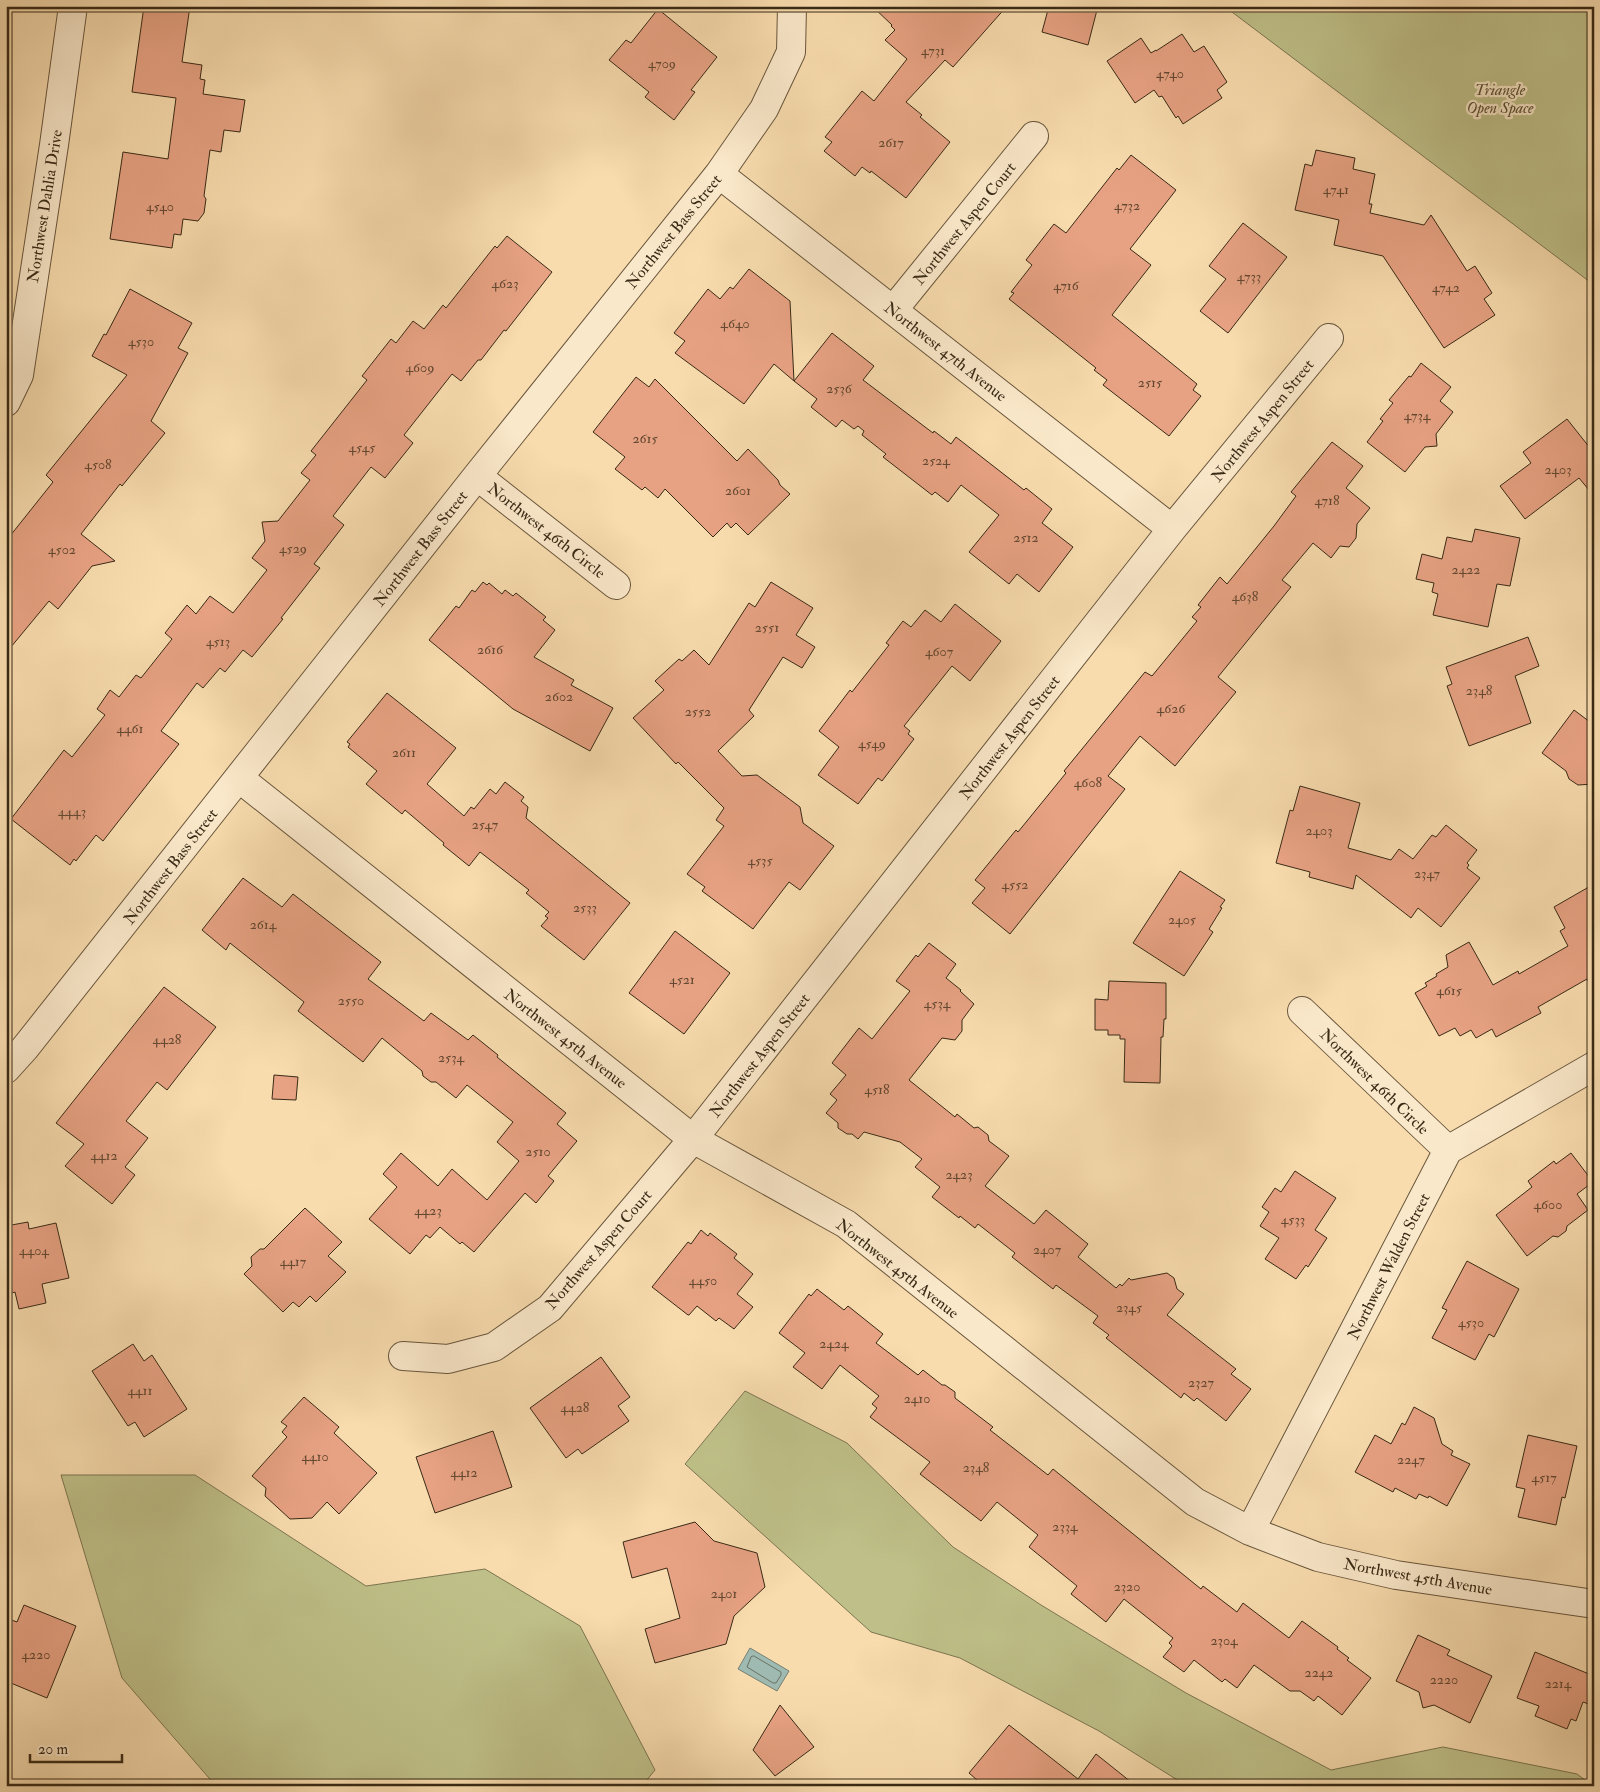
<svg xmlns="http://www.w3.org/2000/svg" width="1600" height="1792" font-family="'IM FELL Double Pica',serif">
  <rect width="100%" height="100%" fill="#f8dcae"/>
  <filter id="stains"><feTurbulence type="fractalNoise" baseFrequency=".004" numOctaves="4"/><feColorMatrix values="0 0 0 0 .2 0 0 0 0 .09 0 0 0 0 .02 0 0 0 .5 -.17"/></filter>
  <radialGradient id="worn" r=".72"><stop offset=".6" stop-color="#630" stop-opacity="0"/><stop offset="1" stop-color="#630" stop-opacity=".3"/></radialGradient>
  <path fill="#bfc089" stroke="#7c7550" d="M 1224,6 L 1594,6 L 1594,285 Z
    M 745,1391 L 847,1443 L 953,1547 L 1041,1605 L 1186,1693 L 1331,1770 L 1443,1747 L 1577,1774 L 1593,1786 L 1187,1786 L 1099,1731 L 960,1658 L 871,1632 L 685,1464 Z
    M 61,1475 L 195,1475 L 366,1586 L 485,1569 L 580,1626 L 655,1770 L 642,1786 L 216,1786 L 122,1678 Z"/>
  <path fill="#9fbab1" stroke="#768073" d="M 750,1648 L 789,1671 L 777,1691 L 738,1669 Z"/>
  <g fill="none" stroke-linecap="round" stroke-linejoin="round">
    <path stroke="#6c7264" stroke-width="1" d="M 754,1656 L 781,1672 L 781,1675 L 776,1683 L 773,1683 L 747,1667 L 751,1657 Z"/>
  </g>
  <path fill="#e7a283" stroke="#392a16" d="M 144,6 L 190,6 L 182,62 L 202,65 L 200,79 L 205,80 L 203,94 L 245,100 L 240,132 L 224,130 L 221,152 L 210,150 L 204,196 L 206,199 L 204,213 L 198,221 L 183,219 L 181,235 L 174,234 L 172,248 L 110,239 L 123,152 L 168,159 L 176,98 L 132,92 Z
    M 872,6 L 1007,6 L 953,67 L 945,60 L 906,102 L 922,115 L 920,117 L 950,142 L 906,198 L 871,171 L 870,173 L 862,167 L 855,176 L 824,151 L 832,142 L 825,137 L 862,91 L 874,101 L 907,59 L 885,40 L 895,30 L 891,26 L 892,25 Z
    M 1049,6 L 1098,6 L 1088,45 L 1042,32 Z
    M 658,9 L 717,57 L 691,90 L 695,92 L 674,120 L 645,97 L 649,92 L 609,60 L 626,40 L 631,43 Z
    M 1182,34 L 1194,52 L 1204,46 L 1227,82 L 1217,90 L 1222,98 L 1183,124 L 1178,116 L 1176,118 L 1162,96 L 1159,97 L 1154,90 L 1135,103 L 1107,61 L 1141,38 L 1151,53 L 1156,50 L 1156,51 Z
    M 1316,150 L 1355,158 L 1353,169 L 1375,174 L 1369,204 L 1372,204 L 1370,213 L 1424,225 L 1431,215 L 1467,271 L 1475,266 L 1492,293 L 1484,299 L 1495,315 L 1444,348 L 1383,256 L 1334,245 L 1339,220 L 1295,210 L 1305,164 L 1312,166 Z
    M 1131,155 L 1176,190 L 1130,249 L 1151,265 L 1112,315 L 1197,384 L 1193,390 L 1201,396 L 1169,436 L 1103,385 L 1107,380 L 1094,370 L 1096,368 L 1009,299 L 1014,293 L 1011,292 L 1032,265 L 1026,260 L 1054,224 L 1066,233 L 1117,168 L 1119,170 Z
    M 1243,223 L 1287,257 L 1228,333 L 1200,311 L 1226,279 L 1209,266 Z
    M 507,236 L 552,272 L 506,331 L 504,330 L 481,360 L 478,360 L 461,381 L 452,374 L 404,435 L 413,443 L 385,478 L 371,467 L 333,516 L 344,525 L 314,564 L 320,568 L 281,618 L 283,619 L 252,657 L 243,650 L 225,672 L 220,668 L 203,688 L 197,683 L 161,731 L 179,744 L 103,841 L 96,835 L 76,861 L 74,859 L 70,865 L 11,819 L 64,750 L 72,757 L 105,715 L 97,709 L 110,690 L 119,697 L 136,675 L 141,678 L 172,639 L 165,633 L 187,605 L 196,614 L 210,596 L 233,613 L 267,570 L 252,558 L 265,541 L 262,522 L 278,521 L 310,480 L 301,473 L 316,455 L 311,451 L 367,380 L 362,376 L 391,339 L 396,343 L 413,321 L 424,329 L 443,305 L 446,308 L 495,246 L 497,248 Z
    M 749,269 L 790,301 L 794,381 L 774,364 L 744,404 L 675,353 L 685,341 L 674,333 L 708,289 L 720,299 L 730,287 L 733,289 Z
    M 130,289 L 192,323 L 178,348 L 188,353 L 151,421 L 165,433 L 122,486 L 120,484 L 81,534 L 115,561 L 92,566 L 58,609 L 49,601 L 6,653 L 6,541 L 53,482 L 46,475 L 127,375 L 92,356 L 104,334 L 106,335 Z
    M 832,333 L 874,366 L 863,380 L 933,433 L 934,431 L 951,444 L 956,437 L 1024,490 L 1026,488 L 1052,509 L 1042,523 L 1073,547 L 1039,592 L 1017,574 L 1009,584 L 969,552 L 999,515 L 961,485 L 948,502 L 935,492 L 932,495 L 883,457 L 886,454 L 862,435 L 864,431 L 858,426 L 854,429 L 842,420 L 836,427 L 811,407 L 817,399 L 794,381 Z
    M 1421,363 L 1451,387 L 1440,401 L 1453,412 L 1436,434 L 1437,446 L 1425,447 L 1405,472 L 1367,442 L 1383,421 L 1380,419 L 1393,403 L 1389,400 L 1409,376 L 1411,377 Z
    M 636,377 L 649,387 L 655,379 L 737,461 L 748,449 L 778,480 L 780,485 L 790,494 L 748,535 L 736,523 L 731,528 L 727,523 L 713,537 L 665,489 L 658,498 L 645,487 L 642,490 L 615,469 L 625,457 L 593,432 Z
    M 1567,419 L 1594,453 L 1594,496 L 1579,478 L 1525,519 L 1500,486 L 1531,463 L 1523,452 Z
    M 1332,442 L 1363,466 L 1346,488 L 1370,508 L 1357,524 L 1356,538 L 1349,547 L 1340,546 L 1331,558 L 1313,543 L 1282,580 L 1291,587 L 1218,677 L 1236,692 L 1175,766 L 1140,736 L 1108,776 L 1125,789 L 1010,934 L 972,903 L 985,888 L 975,880 L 1016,830 L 1018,832 L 1066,773 L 1064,771 L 1145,672 L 1152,676 L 1197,621 L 1192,617 L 1201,607 L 1198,605 L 1220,577 L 1227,584 L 1274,526 L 1296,496 L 1291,492 Z
    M 1475,529 L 1520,538 L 1510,586 L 1497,584 L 1488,627 L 1433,615 L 1438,594 L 1432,592 L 1434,583 L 1416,579 L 1422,554 L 1442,559 L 1447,537 L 1472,542 Z
    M 483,582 L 487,585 L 489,583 L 502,594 L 505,590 L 513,596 L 516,593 L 546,617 L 543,620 L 555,630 L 534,657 L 574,680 L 571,685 L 613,708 L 590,751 L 513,709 L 429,640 L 456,606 L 459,608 L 472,590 L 475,592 Z
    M 771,582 L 813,608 L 796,635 L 815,647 L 802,668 L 783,657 L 749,710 L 754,716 L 718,751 L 742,776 L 757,775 L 800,807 L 803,823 L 834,846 L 800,890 L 789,882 L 753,929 L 702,891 L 705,887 L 687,874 L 724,826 L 716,820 L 724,808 L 678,762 L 676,764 L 633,718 L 664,690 L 655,681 L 679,659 L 682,661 L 694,650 L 709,665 L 749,603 L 755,607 Z
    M 955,604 L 1001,641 L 970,681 L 952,666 L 904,726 L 910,731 L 908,734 L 914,739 L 882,781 L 878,778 L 858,804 L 818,775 L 839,747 L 819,731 L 850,690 L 852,692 L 889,645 L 886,643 L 903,621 L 911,627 L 925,610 L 941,622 Z
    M 1528,637 L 1539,666 L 1515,676 L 1531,723 L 1469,746 L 1447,686 L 1452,684 L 1446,667 Z
    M 387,693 L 456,748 L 427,784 L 464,816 L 471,807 L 474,809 L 490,789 L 496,794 L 505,782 L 524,797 L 521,801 L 528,807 L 526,818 L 630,903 L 584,960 L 541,926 L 548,918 L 545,916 L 549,912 L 526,893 L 529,890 L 480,852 L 469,866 L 443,845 L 444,843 L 405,810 L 402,814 L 366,784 L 377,771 L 348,747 L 350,744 L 347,742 Z
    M 1574,710 L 1594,725 L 1594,784 L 1578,785 L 1569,779 L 1566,771 L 1542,753 Z
    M 1300,786 L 1360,803 L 1348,848 L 1391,860 L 1399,849 L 1413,859 L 1432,835 L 1436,837 L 1446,825 L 1477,850 L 1467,863 L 1469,865 L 1467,868 L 1480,878 L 1441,927 L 1418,908 L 1411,918 L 1356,875 L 1353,889 L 1309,877 L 1310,872 L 1276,863 L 1290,810 L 1293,811 Z
    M 1180,871 L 1225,900 L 1220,907 L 1222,908 L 1209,929 L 1213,932 L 1184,976 L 1133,943 Z
    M 243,878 L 282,907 L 293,894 L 381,962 L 368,979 L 424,1021 L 431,1013 L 468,1040 L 473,1035 L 498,1055 L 497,1057 L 566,1113 L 557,1124 L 577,1141 L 548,1176 L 554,1181 L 536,1203 L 525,1193 L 474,1252 L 462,1242 L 460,1244 L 440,1227 L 430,1238 L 426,1235 L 410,1254 L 369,1219 L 397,1187 L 383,1174 L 401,1153 L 438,1186 L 452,1169 L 487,1200 L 519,1161 L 497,1142 L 513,1122 L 467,1085 L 456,1098 L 436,1082 L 431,1082 L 423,1076 L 422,1071 L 382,1038 L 363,1062 L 298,1011 L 304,1002 L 230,943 L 226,950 L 202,930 Z
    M 1594,884 L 1594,991 L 1587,979 L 1538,1007 L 1541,1013 L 1496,1037 L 1492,1029 L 1476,1038 L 1471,1030 L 1460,1036 L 1455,1028 L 1439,1036 L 1415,993 L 1427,986 L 1425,983 L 1437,976 L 1436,974 L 1448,967 L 1446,955 L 1469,942 L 1493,985 L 1518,971 L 1519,974 L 1568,946 L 1560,931 L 1565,928 L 1554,907 Z
    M 675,931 L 730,973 L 684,1034 L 629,993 Z
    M 929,943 L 956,964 L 946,978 L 961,990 L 960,991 L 974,1004 L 962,1020 L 962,1031 L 955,1040 L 942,1038 L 909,1080 L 955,1117 L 957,1114 L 974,1128 L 978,1127 L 988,1135 L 989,1141 L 1009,1156 L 985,1186 L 1034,1224 L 1046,1210 L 1088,1244 L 1078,1257 L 1116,1288 L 1120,1284 L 1122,1286 L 1129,1278 L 1131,1280 L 1167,1273 L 1174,1278 L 1177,1289 L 1184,1294 L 1167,1315 L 1236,1369 L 1231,1374 L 1251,1389 L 1226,1421 L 1197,1398 L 1194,1401 L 1184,1393 L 1181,1398 L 1106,1338 L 1109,1335 L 1093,1323 L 1098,1316 L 1056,1285 L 1053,1289 L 1012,1257 L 1015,1253 L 978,1224 L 975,1228 L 960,1216 L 959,1218 L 932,1197 L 940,1187 L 915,1167 L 922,1159 L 900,1142 L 864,1132 L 858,1139 L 852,1134 L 847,1134 L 838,1128 L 838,1123 L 826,1113 L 837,1100 L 830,1094 L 846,1075 L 832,1063 L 859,1028 L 872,1039 L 910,991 L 896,981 L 916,955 L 918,957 Z
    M 1109,981 L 1166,983 L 1166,1019 L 1164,1019 L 1163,1037 L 1161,1037 L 1160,1083 L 1124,1082 L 1125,1039 L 1120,1039 L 1120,1035 L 1108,1035 L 1108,1030 L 1095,1030 L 1095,999 L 1108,1000 Z
    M 164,987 L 216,1027 L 167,1090 L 157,1082 L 126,1121 L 148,1138 L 125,1167 L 135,1175 L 112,1204 L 65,1166 L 84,1144 L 56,1123 Z
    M 274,1075 L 298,1077 L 296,1100 L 272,1099 Z
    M 1571,1153 L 1593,1182 L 1577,1194 L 1588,1210 L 1567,1226 L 1566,1231 L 1558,1237 L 1553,1236 L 1527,1256 L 1496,1215 L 1532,1187 L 1528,1181 L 1554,1161 L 1556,1164 Z
    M 1295,1171 L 1336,1198 L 1315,1230 L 1327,1238 L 1308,1267 L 1306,1265 L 1296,1279 L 1265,1259 L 1279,1238 L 1260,1226 L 1269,1212 L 1262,1207 L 1275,1188 L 1281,1192 Z
    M 305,1208 L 342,1242 L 328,1256 L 346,1272 L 316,1302 L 310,1296 L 299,1307 L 293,1302 L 283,1312 L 244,1274 L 252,1266 L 251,1257 L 260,1249 L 264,1249 Z
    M 28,1222 L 29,1229 L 56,1223 L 69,1278 L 42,1284 L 46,1303 L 19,1309 L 15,1292 L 12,1293 L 10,1285 L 6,1285 L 6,1226 Z
    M 701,1230 L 708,1236 L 710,1233 L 737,1254 L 734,1258 L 753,1274 L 737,1294 L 753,1307 L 734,1329 L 719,1318 L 716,1321 L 697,1306 L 689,1315 L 688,1315 L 652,1287 L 688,1242 L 691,1244 Z
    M 1467,1261 L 1519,1289 L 1494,1337 L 1489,1334 L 1475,1360 L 1432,1338 L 1447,1310 L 1442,1308 Z
    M 817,1289 L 844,1310 L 848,1306 L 883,1334 L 876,1343 L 918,1375 L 923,1370 L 942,1385 L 945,1385 L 955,1392 L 955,1398 L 993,1427 L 990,1430 L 1048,1475 L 1053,1469 L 1201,1589 L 1203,1586 L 1237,1612 L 1243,1603 L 1289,1638 L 1302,1621 L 1338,1647 L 1337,1649 L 1349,1658 L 1347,1660 L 1371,1678 L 1342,1715 L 1318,1696 L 1314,1701 L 1300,1691 L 1290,1691 L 1254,1665 L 1237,1688 L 1225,1679 L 1222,1682 L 1194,1660 L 1184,1672 L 1163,1657 L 1172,1646 L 1169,1643 L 1173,1638 L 1124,1599 L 1106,1622 L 1071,1594 L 1077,1586 L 1029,1547 L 1038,1535 L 997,1502 L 981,1521 L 920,1474 L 930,1462 L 870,1417 L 877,1408 L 872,1404 L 879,1396 L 840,1365 L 822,1389 L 793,1367 L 805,1353 L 779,1333 L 809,1294 L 811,1296 Z
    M 133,1344 L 144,1361 L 152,1355 L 187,1409 L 144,1437 L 135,1422 L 128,1426 L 92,1371 Z
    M 601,1357 L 630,1397 L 618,1406 L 629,1421 L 582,1454 L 578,1449 L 566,1458 L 530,1408 Z
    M 304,1397 L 339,1427 L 334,1433 L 377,1473 L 339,1514 L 327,1502 L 312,1518 L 290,1519 L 265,1496 L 266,1488 L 252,1476 L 287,1437 L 282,1432 L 287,1426 L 281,1422 Z
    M 1414,1407 L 1434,1418 L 1442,1444 L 1453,1451 L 1451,1455 L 1470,1464 L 1447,1506 L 1429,1496 L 1428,1498 L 1419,1494 L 1416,1499 L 1395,1488 L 1393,1492 L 1355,1472 L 1375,1435 L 1391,1444 L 1402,1423 L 1405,1425 Z
    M 493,1431 L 512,1487 L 435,1513 L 416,1457 Z
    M 1528,1435 L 1577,1446 L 1565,1498 L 1562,1497 L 1556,1525 L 1518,1517 L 1525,1489 L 1516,1487 Z
    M 695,1522 L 714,1541 L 757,1553 L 765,1587 L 734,1616 L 726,1644 L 655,1663 L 645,1629 L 680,1618 L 667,1568 L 632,1578 L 623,1542 Z
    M 24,1605 L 76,1626 L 47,1698 L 6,1681 L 6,1618 L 17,1622 Z
    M 1418,1635 L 1450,1650 L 1447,1655 L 1492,1676 L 1470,1723 L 1434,1705 L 1423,1708 L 1419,1692 L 1396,1681 Z
    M 1535,1652 L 1594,1676 L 1594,1706 L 1583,1702 L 1576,1721 L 1571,1719 L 1567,1729 L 1535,1716 L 1539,1706 L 1517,1698 Z
    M 780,1705 L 814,1747 L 775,1776 L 753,1750 Z
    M 1009,1725 L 1078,1779 L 1096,1754 L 1136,1786 L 984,1786 L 969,1773 Z"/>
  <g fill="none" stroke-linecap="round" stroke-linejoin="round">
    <defs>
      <path id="street" d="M 719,174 L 1172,529
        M 894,309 L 1034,136
        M 6,402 L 19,375 L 54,145 L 73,6
        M 477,476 L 616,585
        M 239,778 L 693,1139 L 846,1224 L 1195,1502 L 1250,1531 L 1318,1557 L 1396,1575 L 1594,1604
        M 1302,1011 L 1448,1150
        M 6,1069 L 25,1048 L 477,476 L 719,174 L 764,109 L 791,52 L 792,6
        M 403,1356 L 448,1359 L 494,1347 L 550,1308 L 693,1139 L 1172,529 L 1329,338
        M 1250,1531 L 1448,1150 L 1594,1066"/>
    </defs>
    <use href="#street" stroke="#69563c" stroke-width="30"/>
    <use href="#street" stroke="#fae8ca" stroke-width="28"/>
  </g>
  <g text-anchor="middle" stroke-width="4.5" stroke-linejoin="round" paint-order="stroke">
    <g font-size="14" fill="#644831">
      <text x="933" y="55">4731</text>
      <text x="662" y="68">4709</text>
      <text x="1170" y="78">4740</text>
      <text x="891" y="147">2617</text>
      <text x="1336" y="194">4741</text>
      <text x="1127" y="210">4732</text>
      <text x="160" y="211">4540</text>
      <text x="1249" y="281">4733</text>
      <text x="505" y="288">4623</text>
      <text x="1066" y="290">4716</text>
      <text x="1446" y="292">4742</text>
      <text x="735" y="328">4640</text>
      <text x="141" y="346">4530</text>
      <text x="420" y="372">4609</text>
      <text x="1150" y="387">2515</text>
      <text x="839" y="393">2536</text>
      <text x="1417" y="420">4734</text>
      <text x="645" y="443">2615</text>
      <text x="362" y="452">4545</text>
      <text x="936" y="465">2524</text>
      <text x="98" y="469">4508</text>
      <text x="1558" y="474">2403</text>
      <text x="738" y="495">2601</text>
      <text x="1327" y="505">4718</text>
      <text x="1026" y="542">2512</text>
      <text x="293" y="553">4529</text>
      <text x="62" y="554">4502</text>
      <text x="1466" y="574">2422</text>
      <text x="1245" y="601">4638</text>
      <text x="767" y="632">2551</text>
      <text x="218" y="646">4513</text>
      <text x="490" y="654">2616</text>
      <text x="939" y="656">4607</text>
      <text x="1479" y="695">2348</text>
      <text x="559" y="701">2602</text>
      <text x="1171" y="713">4626</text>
      <text x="698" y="716">2552</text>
      <text x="130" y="733">4461</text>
      <text x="872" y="748">4549</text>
      <text x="404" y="757">2611</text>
      <text x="1088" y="787">4608</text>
      <text x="72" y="816">4443</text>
      <text x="485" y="829">2547</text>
      <text x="1319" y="835">2403</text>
      <text x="760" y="865">4535</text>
      <text x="1427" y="878">2347</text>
      <text x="1015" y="889">4552</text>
      <text x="585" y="912">2533</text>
      <text x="1182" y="924">2405</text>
      <text x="263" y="929">2614</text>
      <text x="682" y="984">4521</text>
      <text x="1449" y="995">4615</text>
      <text x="351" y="1005">2550</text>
      <text x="937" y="1008">4534</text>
      <text x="167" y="1044">4428</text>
      <text x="451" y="1062">2534</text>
      <text x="877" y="1094">4518</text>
      <text x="538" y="1156">2510</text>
      <text x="104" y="1160">4412</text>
      <text x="959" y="1179">2423</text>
      <text x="1548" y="1209">4600</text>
      <text x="428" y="1215">4423</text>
      <text x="1293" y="1224">4533</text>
      <text x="1047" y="1254">2407</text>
      <text x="34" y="1255">4404</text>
      <text x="293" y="1266">4417</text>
      <text x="703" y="1285">4450</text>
      <text x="1129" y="1312">2345</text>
      <text x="1471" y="1327">4530</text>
      <text x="834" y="1348">2424</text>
      <text x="1201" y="1387">2327</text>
      <text x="140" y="1395">4411</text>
      <text x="917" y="1403">2410</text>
      <text x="575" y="1412">4428</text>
      <text x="315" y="1461">4410</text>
      <text x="1411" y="1464">2247</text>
      <text x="976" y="1472">2348</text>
      <text x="464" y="1477">4412</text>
      <text x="1544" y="1482">4517</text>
      <text x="1065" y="1531">2334</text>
      <text x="1127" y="1591">2320</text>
      <text x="724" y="1598">2401</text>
      <text x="1224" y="1645">2304</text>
      <text x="36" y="1659">4220</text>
      <text x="1319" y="1677">2242</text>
      <text x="1444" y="1684">2220</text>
      <text x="1558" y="1688">2214</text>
    </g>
    <g font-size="16" font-style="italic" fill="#5a5033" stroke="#fae8ca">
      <text x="1500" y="95">Triangle<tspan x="1500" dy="18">Open Space</tspan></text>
    </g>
    <g font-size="16" fill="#392a16" stroke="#fae8ca">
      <text transform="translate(44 206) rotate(-81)" y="6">Northwest Dahlia Drive</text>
      <text transform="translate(964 223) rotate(-51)" y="6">Northwest Aspen Court</text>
      <text transform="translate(673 231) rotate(-51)" y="6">Northwest Bass Street</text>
      <text transform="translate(946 351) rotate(38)" y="6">Northwest 47th Avenue</text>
      <text transform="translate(1262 420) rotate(-51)" y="6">Northwest Aspen Street</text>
      <text transform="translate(547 530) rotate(38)" y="6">Northwest 46th Circle</text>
      <text transform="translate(420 548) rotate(-52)" y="6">Northwest Bass Street</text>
      <text transform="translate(1009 737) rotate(-52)" y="6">Northwest Aspen Street</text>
      <text transform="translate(170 866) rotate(-52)" y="6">Northwest Bass Street</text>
      <text transform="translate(566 1038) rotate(38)" y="6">Northwest 45th Avenue</text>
      <text transform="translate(759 1055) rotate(-52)" y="6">Northwest Aspen Street</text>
      <text transform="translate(1375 1081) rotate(44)" y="6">Northwest 46th Circle</text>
      <text transform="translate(598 1249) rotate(-49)" y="6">Northwest Aspen Court</text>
      <text transform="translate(1388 1266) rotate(-63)" y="6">Northwest Walden Street</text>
      <text transform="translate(898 1268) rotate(38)" y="6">Northwest 45th Avenue</text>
      <text transform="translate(1418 1576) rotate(10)" y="6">Northwest 45th Avenue</text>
    </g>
  </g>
  <rect width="1600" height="1792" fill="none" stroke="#f8dcae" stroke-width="25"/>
  <rect x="8" y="8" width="1585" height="1777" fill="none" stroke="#392a16" stroke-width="2.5"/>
  <rect x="12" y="12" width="1575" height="1767" fill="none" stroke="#392a16"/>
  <path d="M30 1754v8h92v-8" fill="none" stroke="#392a16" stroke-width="2.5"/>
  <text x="38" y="1754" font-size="15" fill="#392a16" stroke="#fae8ca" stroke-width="4" paint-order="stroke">20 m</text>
  <rect width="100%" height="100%" filter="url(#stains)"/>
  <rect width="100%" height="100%" fill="url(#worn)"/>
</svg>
